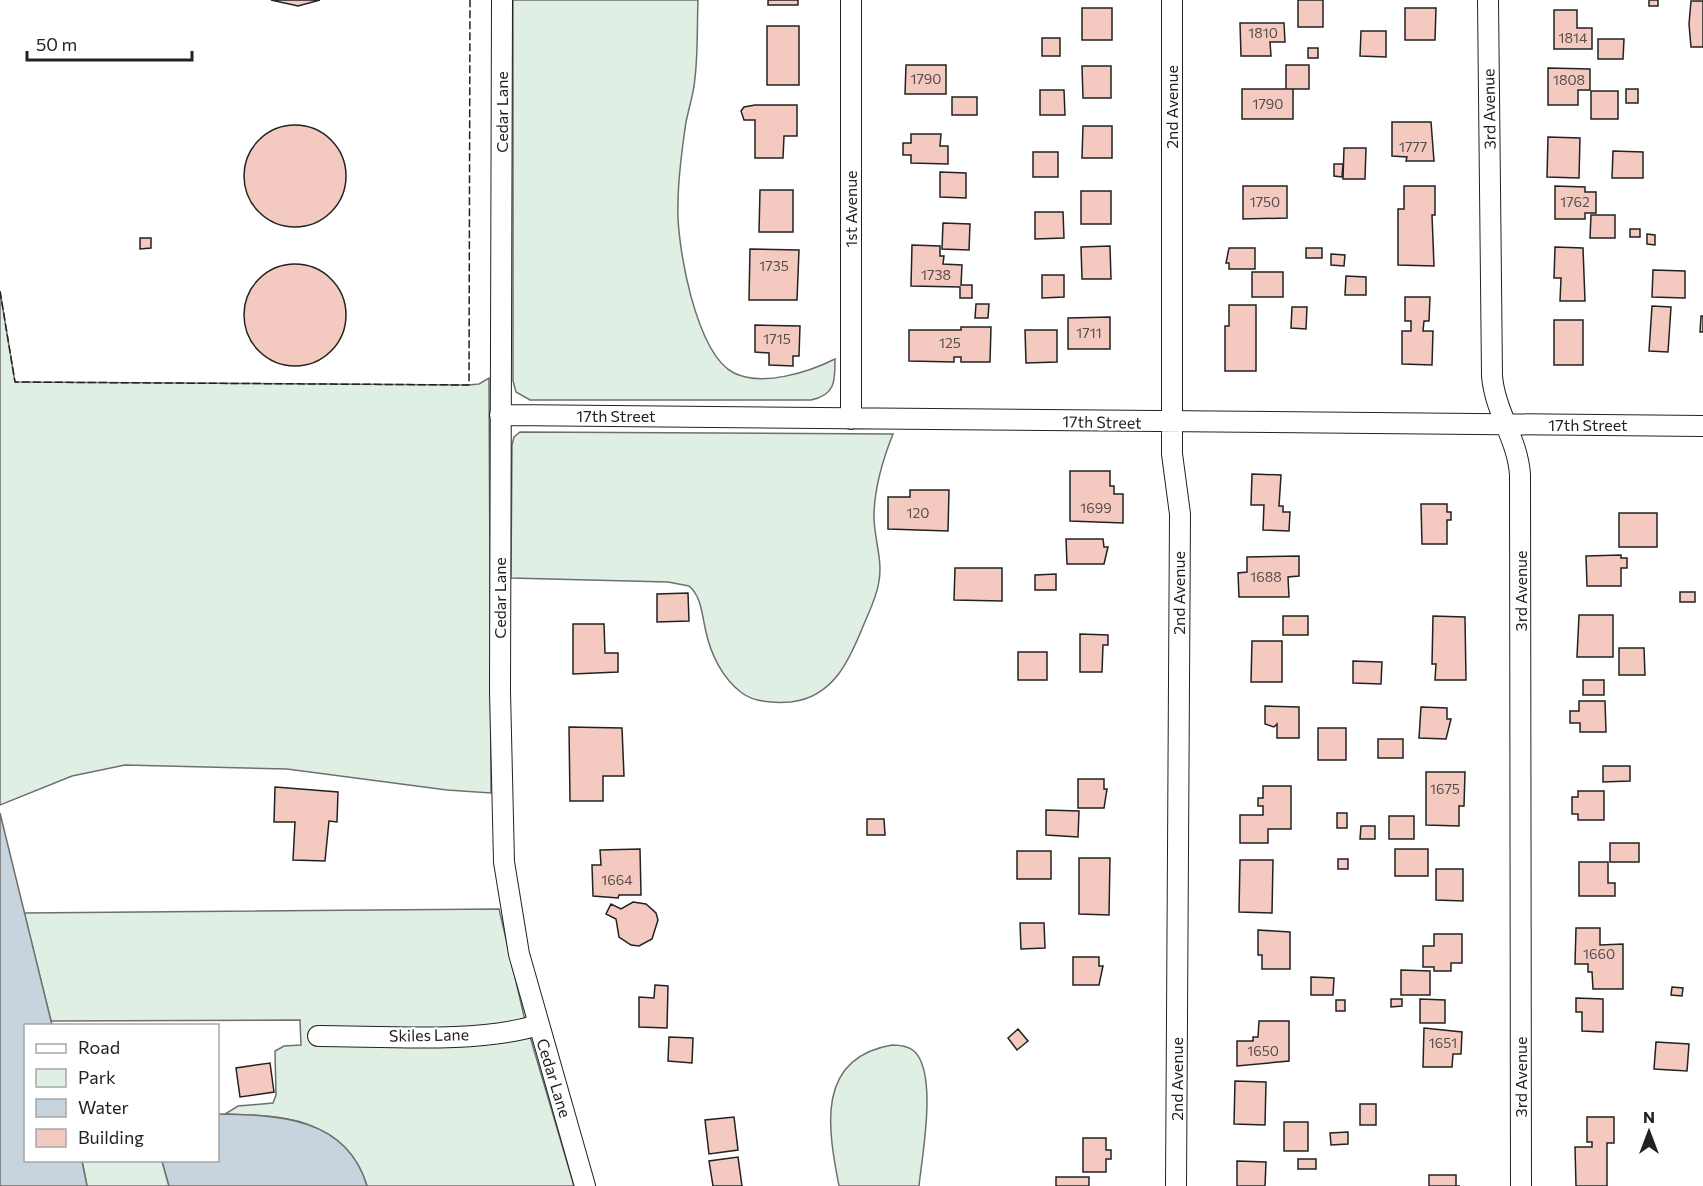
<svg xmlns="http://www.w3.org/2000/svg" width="1703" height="1186" font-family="Commissioner,sans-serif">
  <rect width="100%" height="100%" fill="#fff"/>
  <path fill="#e0efe3" stroke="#6f6f6f" stroke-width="1.5" d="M 513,0 L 698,0 C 697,26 698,52 695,78 C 694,93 689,107 686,122 C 682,149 678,177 678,204 C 676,244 696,354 734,373 C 763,387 809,372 835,359 C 835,380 836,395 811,400 L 530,400 L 516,392 L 513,381 Z
    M 0,291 L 15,382 L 469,385 L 479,384 L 489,378 L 491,793 L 447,790 L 287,769 L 125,765 L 72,776 L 0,805 Z
    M 520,432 L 893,434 C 883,459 875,485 874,513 C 873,536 883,558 879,581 C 877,596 870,610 864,624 C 850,659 834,697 791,702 C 776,703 755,703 742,693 C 723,679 711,655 706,632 C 702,616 702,597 689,586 L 668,582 L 511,578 L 512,445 L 514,437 Z
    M 499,909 L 524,1016 L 574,1186 L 367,1186 C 364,1175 358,1167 351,1158 C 318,1114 275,1116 225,1114 L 238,1106 L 273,1103 L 276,1095 L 275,1051 L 284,1046 L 301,1045 L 300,1020 L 51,1021 L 24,913 Z
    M 892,1045 C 900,1045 908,1046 914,1051 C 938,1073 922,1156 919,1186 L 839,1186 C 828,1129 815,1058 892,1045 Z
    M 82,1161 L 162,1161 L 169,1186 L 87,1186 Z"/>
  <path fill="#c7d3dd" stroke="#6f6f6f" stroke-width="1.5" d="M 0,813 L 52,1025 L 26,1026 L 26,1160 L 82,1161 L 87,1186 L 0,1186 Z
    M 218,1114 C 278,1115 347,1117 367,1186 L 169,1186 L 162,1161 L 218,1160 Z"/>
  <path fill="#f3c9c0" stroke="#222" stroke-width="1.5" d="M 271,0 L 320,0 L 298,6 Z
    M 768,0 L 798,0 L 798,5 L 768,5 Z
    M 1298,0 L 1323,0 L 1323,27 L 1298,27 Z
    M 1649,0 L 1658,0 L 1658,6 L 1649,6 Z
    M 1691,1 L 1703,1 L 1703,47 L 1691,47 L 1689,24 Z
    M 1082,8 L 1112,8 L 1112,40 L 1082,40 Z
    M 1405,8 L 1436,8 L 1435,40 L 1405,40 Z
    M 1554,10 L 1577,10 L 1577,28 L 1592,28 L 1592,49 L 1554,49 Z
    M 1240,23 L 1284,23 L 1285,42 L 1270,42 L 1271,56 L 1241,56 Z
    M 767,26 L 799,26 L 799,85 L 767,85 Z
    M 1361,31 L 1386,31 L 1386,57 L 1360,56 Z
    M 1042,38 L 1060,38 L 1060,56 L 1042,56 Z
    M 1598,39 L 1624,39 L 1623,59 L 1598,59 Z
    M 1308,48 L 1318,48 L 1318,58 L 1308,58 Z
    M 906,65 L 946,65 L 946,94 L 905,94 Z
    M 1286,65 L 1309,65 L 1309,89 L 1286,89 Z
    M 1082,66 L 1111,66 L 1111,98 L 1083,98 Z
    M 1548,68 L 1590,69 L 1590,90 L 1578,90 L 1578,105 L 1548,105 Z
    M 1242,89 L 1293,89 L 1293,119 L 1242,119 Z
    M 1626,89 L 1638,89 L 1638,103 L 1626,103 Z
    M 1040,90 L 1064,90 L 1065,115 L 1040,115 Z
    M 1591,91 L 1618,91 L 1618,119 L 1591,119 Z
    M 952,97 L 977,97 L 977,115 L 952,115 Z
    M 755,105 L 797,105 L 797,136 L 784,136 L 783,158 L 755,158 L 755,120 L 744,120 L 741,111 L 744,107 Z
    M 1392,122 L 1431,122 L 1434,161 L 1406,161 L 1407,157 L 1392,156 Z
    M244 176a51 51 0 1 1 102 0a51 51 0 1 1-102 0Z
    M 1083,126 L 1112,126 L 1112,158 L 1082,158 Z
    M 911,134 L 941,134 L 940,146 L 948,146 L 948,164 L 911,163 L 911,155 L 903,155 L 903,143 L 911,143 Z
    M 1548,137 L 1580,138 L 1579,178 L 1547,177 Z
    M 1344,148 L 1366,148 L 1365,179 L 1343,179 Z
    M 1613,151 L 1643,152 L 1643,178 L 1612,178 Z
    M 1033,152 L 1058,152 L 1058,177 L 1033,177 Z
    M 1334,164 L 1343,164 L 1342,177 L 1334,176 Z
    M 940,172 L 966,173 L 966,198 L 940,197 Z
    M 1243,186 L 1287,186 L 1287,218 L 1243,219 Z
    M 1404,186 L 1435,186 L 1435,215 L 1432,215 L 1434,266 L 1398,265 L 1398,209 L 1404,209 Z
    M 1555,186 L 1585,187 L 1585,192 L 1596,192 L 1596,213 L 1585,213 L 1585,219 L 1555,219 Z
    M 760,190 L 793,190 L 793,232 L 759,232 Z
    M 1081,191 L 1111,191 L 1111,224 L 1081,224 Z
    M 1035,212 L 1063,212 L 1064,238 L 1035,239 Z
    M 1591,215 L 1615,215 L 1615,238 L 1590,238 Z
    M 943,223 L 970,224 L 969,250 L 942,249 Z
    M 1630,229 L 1640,229 L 1640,237 L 1630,237 Z
    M 1647,234 L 1655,235 L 1655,245 L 1647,244 Z
    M 140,238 L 151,238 L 151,248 L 140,249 Z
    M 912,245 L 940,246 L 940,256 L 944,256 L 943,264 L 962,265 L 961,285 L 972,285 L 972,298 L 960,298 L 960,287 L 911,286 Z
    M 1110,246 L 1111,279 L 1082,279 L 1081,247 Z
    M 1555,247 L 1583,248 L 1585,301 L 1560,301 L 1561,278 L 1554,278 Z
    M 1229,248 L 1255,248 L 1255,269 L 1229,269 L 1229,263 L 1226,263 Z
    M 1306,248 L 1322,248 L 1322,258 L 1306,258 Z
    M 750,249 L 799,250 L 797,300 L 749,300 Z
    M 1331,254 L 1345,255 L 1344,266 L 1331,265 Z
    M244 315a51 51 0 1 1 102 0a51 51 0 1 1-102 0Z
    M 1653,270 L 1685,271 L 1685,298 L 1652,297 Z
    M 1252,272 L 1283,272 L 1283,297 L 1252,297 Z
    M 1042,275 L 1064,275 L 1064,297 L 1042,298 Z
    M 1346,276 L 1366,277 L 1366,295 L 1345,295 Z
    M 1405,297 L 1430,297 L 1429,321 L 1424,321 L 1423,331 L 1433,331 L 1432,365 L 1402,364 L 1402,331 L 1411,331 L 1411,321 L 1405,321 Z
    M 976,304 L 989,304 L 988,318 L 975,318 Z
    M 1229,305 L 1256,305 L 1256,371 L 1225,371 L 1225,326 L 1229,326 Z
    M 1652,306 L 1671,307 L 1668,352 L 1649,351 Z
    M 1292,307 L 1307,307 L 1306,329 L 1291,328 Z
    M 1701,316 L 1703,316 L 1703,332 L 1700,332 Z
    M 1110,317 L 1110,349 L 1068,349 L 1068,318 Z
    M 1554,320 L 1583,320 L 1583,365 L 1554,365 Z
    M 755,325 L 800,326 L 799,356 L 793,356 L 793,366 L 769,365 L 769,353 L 755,352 Z
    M 961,327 L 991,327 L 990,362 L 961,362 L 961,357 L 954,357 L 954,362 L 909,361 L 909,330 L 961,330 Z
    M 1025,330 L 1057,330 L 1057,362 L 1026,363 Z
    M 1070,471 L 1110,471 L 1110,486 L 1114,486 L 1114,494 L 1123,494 L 1123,523 L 1070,521 Z
    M 1252,474 L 1281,475 L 1279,506 L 1283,506 L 1283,512 L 1290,512 L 1289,531 L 1263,530 L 1264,505 L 1251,505 Z
    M 910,490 L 949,490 L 948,531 L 888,529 L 888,497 L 910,497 Z
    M 1421,504 L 1447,504 L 1447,512 L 1451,512 L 1451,520 L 1447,520 L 1447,544 L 1422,544 Z
    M 1619,513 L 1657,513 L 1657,547 L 1619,547 Z
    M 1066,539 L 1103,539 L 1104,547 L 1108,547 L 1104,564 L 1067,564 Z
    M 1621,555 L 1621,558 L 1627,558 L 1627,568 L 1621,568 L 1621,586 L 1587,586 L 1586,556 Z
    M 1299,556 L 1299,576 L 1288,577 L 1289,597 L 1239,597 L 1238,573 L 1247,572 L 1247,557 Z
    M 955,568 L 1002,568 L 1002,601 L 954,600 Z
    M 1056,574 L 1056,590 L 1035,590 L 1035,575 Z
    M 1680,592 L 1695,592 L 1695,602 L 1680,602 Z
    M 688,593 L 689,621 L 657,622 L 657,594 Z
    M 1579,615 L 1613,615 L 1613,657 L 1577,657 Z
    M 1283,616 L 1308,616 L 1308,635 L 1283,635 Z
    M 1433,616 L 1465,617 L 1466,680 L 1435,680 L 1436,664 L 1432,664 Z
    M 573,624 L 604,624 L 605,653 L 618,653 L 618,672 L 573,674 Z
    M 1080,634 L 1108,635 L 1108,645 L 1103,645 L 1102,672 L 1080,672 Z
    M 1252,641 L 1282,641 L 1282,682 L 1251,682 Z
    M 1619,648 L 1644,648 L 1645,675 L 1619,675 Z
    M 1018,652 L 1047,652 L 1047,680 L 1018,680 Z
    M 1353,661 L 1382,662 L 1381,684 L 1353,683 Z
    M 1583,680 L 1604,680 L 1604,695 L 1583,695 Z
    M 1579,701 L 1605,701 L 1606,732 L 1580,732 L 1580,723 L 1570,723 L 1570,711 L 1579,711 Z
    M 1265,706 L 1299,707 L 1299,738 L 1277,738 L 1277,724 L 1274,727 L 1265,724 Z
    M 1421,707 L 1447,708 L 1447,719 L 1451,719 L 1446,739 L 1419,738 Z
    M 569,727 L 622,728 L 624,776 L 603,776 L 603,801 L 570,801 Z
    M 1318,728 L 1346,728 L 1346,760 L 1318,760 Z
    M 1378,739 L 1403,739 L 1403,758 L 1378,758 Z
    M 1603,766 L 1630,766 L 1630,781 L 1603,782 Z
    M 1426,772 L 1465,772 L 1464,806 L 1459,806 L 1459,826 L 1426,825 Z
    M 1078,779 L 1104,779 L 1104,789 L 1107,789 L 1104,808 L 1078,808 Z
    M 1263,786 L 1291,786 L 1291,829 L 1268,829 L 1268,843 L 1240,843 L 1240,815 L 1263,815 L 1263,806 L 1258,806 L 1258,798 L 1263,798 Z
    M 275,787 L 338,792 L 337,822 L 329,821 L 325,861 L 293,860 L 295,822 L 274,822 Z
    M 1578,791 L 1604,791 L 1604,820 L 1578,820 L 1578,814 L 1572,814 L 1572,797 L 1578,797 Z
    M 1046,810 L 1079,811 L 1078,837 L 1046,835 Z
    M 1337,813 L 1347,813 L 1347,828 L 1337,828 Z
    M 1389,816 L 1414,816 L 1414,839 L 1389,839 Z
    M 867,819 L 884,819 L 885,835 L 867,835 Z
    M 1361,826 L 1375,826 L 1375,839 L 1360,839 Z
    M 1610,843 L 1639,843 L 1639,862 L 1610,862 Z
    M 640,849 L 641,895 L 619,895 L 618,898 L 593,896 L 592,865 L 601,865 L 600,850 Z
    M 1395,849 L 1428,849 L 1428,876 L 1395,876 Z
    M 1017,851 L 1051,851 L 1051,879 L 1017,879 Z
    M 1079,858 L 1110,858 L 1109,915 L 1079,914 Z
    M 1338,859 L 1348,859 L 1348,869 L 1338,869 Z
    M 1240,860 L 1273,860 L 1272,913 L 1239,912 Z
    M 1579,862 L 1608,862 L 1608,883 L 1615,883 L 1615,896 L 1579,896 Z
    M 1436,869 L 1463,869 L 1463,901 L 1436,900 Z
    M 633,902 L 646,904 L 656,913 L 658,920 L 652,939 L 639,946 L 631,945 L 619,937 L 616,919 L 606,914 L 611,904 L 621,909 Z
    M 1020,923 L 1044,923 L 1045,948 L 1021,949 Z
    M 1576,928 L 1600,928 L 1600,945 L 1623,944 L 1623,989 L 1593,989 L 1592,972 L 1588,972 L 1588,964 L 1575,964 Z
    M 1258,930 L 1290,932 L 1290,969 L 1262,969 L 1262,955 L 1258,955 Z
    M 1434,934 L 1462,934 L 1462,963 L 1451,963 L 1451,971 L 1434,971 L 1434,967 L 1423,967 L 1423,946 L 1434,946 Z
    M 1073,957 L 1099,957 L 1099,966 L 1103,966 L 1099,985 L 1073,985 Z
    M 1401,970 L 1430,971 L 1430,995 L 1401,995 Z
    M 1311,977 L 1334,978 L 1333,995 L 1311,995 Z
    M 655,985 L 668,986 L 667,1028 L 639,1027 L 639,997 L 654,998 Z
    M 1672,987 L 1683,988 L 1682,996 L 1671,995 Z
    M 1576,998 L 1603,999 L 1603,1032 L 1582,1031 L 1582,1012 L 1576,1012 Z
    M 1391,999 L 1402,999 L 1402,1006 L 1391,1007 Z
    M 1420,999 L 1445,1000 L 1445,1023 L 1420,1023 Z
    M 1336,1000 L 1345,1000 L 1345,1011 L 1336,1011 Z
    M 1259,1021 L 1289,1021 L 1289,1061 L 1237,1066 L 1237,1041 L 1253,1041 L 1253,1037 L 1258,1037 Z
    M 1424,1028 L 1462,1032 L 1461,1054 L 1453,1054 L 1452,1067 L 1423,1067 Z
    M 1018,1029 L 1028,1041 L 1017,1050 L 1008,1038 Z
    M 669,1037 L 693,1038 L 692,1063 L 668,1061 Z
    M 1656,1042 L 1689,1044 L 1687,1071 L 1654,1069 Z
    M 270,1063 L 274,1092 L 240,1097 L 236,1068 Z
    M 1235,1081 L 1266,1082 L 1265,1125 L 1234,1124 Z
    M 1360,1104 L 1376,1104 L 1376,1125 L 1360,1125 Z
    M 734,1117 L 738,1150 L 709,1154 L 705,1120 Z
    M 1587,1117 L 1614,1117 L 1614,1143 L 1607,1143 L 1607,1186 L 1576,1186 L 1575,1147 L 1592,1147 L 1592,1142 L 1587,1142 Z
    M 1284,1122 L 1308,1122 L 1308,1151 L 1284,1151 Z
    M 1348,1132 L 1348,1144 L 1331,1145 L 1330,1133 Z
    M 1083,1138 L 1106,1138 L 1106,1150 L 1111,1150 L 1111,1159 L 1106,1159 L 1106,1172 L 1083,1172 Z
    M 738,1157 L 742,1186 L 713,1186 L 709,1161 Z
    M 1298,1159 L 1316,1159 L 1316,1169 L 1298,1169 Z
    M 1237,1161 L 1266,1162 L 1265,1186 L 1237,1186 Z
    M 1429,1175 L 1456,1175 L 1456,1186 L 1460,1186 L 1429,1186 Z
    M 1056,1177 L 1089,1177 L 1089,1186 L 1056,1186 Z"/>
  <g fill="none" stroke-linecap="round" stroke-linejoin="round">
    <defs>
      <path id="minor" d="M 502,0 L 500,691 L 504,862 L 519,954 L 585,1186
        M 1172,0 L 1172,454 L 1180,514 L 1176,1186
        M 1488,0 L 1492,376 C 1495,412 1518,440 1520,475 L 1521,1186
        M 500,415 L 1703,426
        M 851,419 L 851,0
        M 318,1036 C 383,1036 477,1044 538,1025"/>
    </defs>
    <use href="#minor" stroke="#222" stroke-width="22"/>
    <use href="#minor" stroke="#fff" stroke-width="20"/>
    <path stroke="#222" stroke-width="1.5" stroke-dasharray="8 3" stroke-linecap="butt" d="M 0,291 L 15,382 L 469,385 L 470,0"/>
  </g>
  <g text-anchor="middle" stroke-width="4.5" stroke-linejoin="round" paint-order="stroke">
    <g font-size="14" fill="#564c4a">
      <text x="1263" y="38">1810</text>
      <text x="1573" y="43">1814</text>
      <text x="926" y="84">1790</text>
      <text x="1569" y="85">1808</text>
      <text x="1268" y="109">1790</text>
      <text x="1413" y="152">1777</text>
      <text x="1265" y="207">1750</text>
      <text x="1575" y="207">1762</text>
      <text x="774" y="271">1735</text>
      <text x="936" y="280">1738</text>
      <text x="1089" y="338">1711</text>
      <text x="777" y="344">1715</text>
      <text x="950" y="348">125</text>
      <text x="1096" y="513">1699</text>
      <text x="918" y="518">120</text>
      <text x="1266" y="582">1688</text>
      <text x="1445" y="794">1675</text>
      <text x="617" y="885">1664</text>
      <text x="1599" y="959">1660</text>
      <text x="1443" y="1048">1651</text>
      <text x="1263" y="1056">1650</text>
    </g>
    <g font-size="16" fill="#222" stroke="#fff">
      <text transform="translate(1172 107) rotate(-90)" y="6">2nd Avenue</text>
      <text transform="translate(1489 109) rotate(-91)" y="6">3rd Avenue</text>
      <text transform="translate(502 112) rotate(-90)" y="6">Cedar Lane</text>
      <text transform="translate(851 209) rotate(-90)" y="6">1st Avenue</text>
      <text x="616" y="422">17th Street</text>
      <text transform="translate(1102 422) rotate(1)" y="6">17th Street</text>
      <text x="1588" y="431">17th Street</text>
      <text transform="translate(1521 591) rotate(-90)" y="6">3rd Avenue</text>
      <text transform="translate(1179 593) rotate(-90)" y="6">2nd Avenue</text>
      <text transform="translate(500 598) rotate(-90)" y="6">Cedar Lane</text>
      <text transform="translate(429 1035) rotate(-1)" y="6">Skiles Lane</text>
      <text transform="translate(1521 1077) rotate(-90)" y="6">3rd Avenue</text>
      <text transform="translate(554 1078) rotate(73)" y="6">Cedar Lane</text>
      <text transform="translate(1177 1079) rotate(-90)" y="6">2nd Avenue</text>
    </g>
  </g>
  <rect x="24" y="1024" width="195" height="138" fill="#ffffff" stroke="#a7a7a7" stroke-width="1.5"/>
  <rect x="36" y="1044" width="30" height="9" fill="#ffffff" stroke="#a7a7a7" stroke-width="1.5"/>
  <text x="78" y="1054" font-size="18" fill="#222222">Road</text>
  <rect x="36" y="1069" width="30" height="18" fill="#e0efe3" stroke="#a7a7a7" stroke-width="1.5"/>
  <text x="78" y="1084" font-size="18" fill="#222222">Park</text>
  <rect x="36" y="1099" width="30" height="18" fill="#c7d3dd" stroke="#a7a7a7" stroke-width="1.5"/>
  <text x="78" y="1114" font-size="18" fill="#222222">Water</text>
  <rect x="36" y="1129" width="30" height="18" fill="#f3c9c0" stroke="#a7a7a7" stroke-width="1.5"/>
  <text x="78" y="1144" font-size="18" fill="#222222">Building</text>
  <g transform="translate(1649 1132)" stroke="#ffffff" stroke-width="4.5" paint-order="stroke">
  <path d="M0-4.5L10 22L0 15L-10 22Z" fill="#222222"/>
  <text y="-9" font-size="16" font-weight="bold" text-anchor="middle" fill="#222222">N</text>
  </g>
  <path d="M27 51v9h165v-9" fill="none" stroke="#222222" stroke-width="3"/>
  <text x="36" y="51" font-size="18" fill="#222222" stroke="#ffffff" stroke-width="4.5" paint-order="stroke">50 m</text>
</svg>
